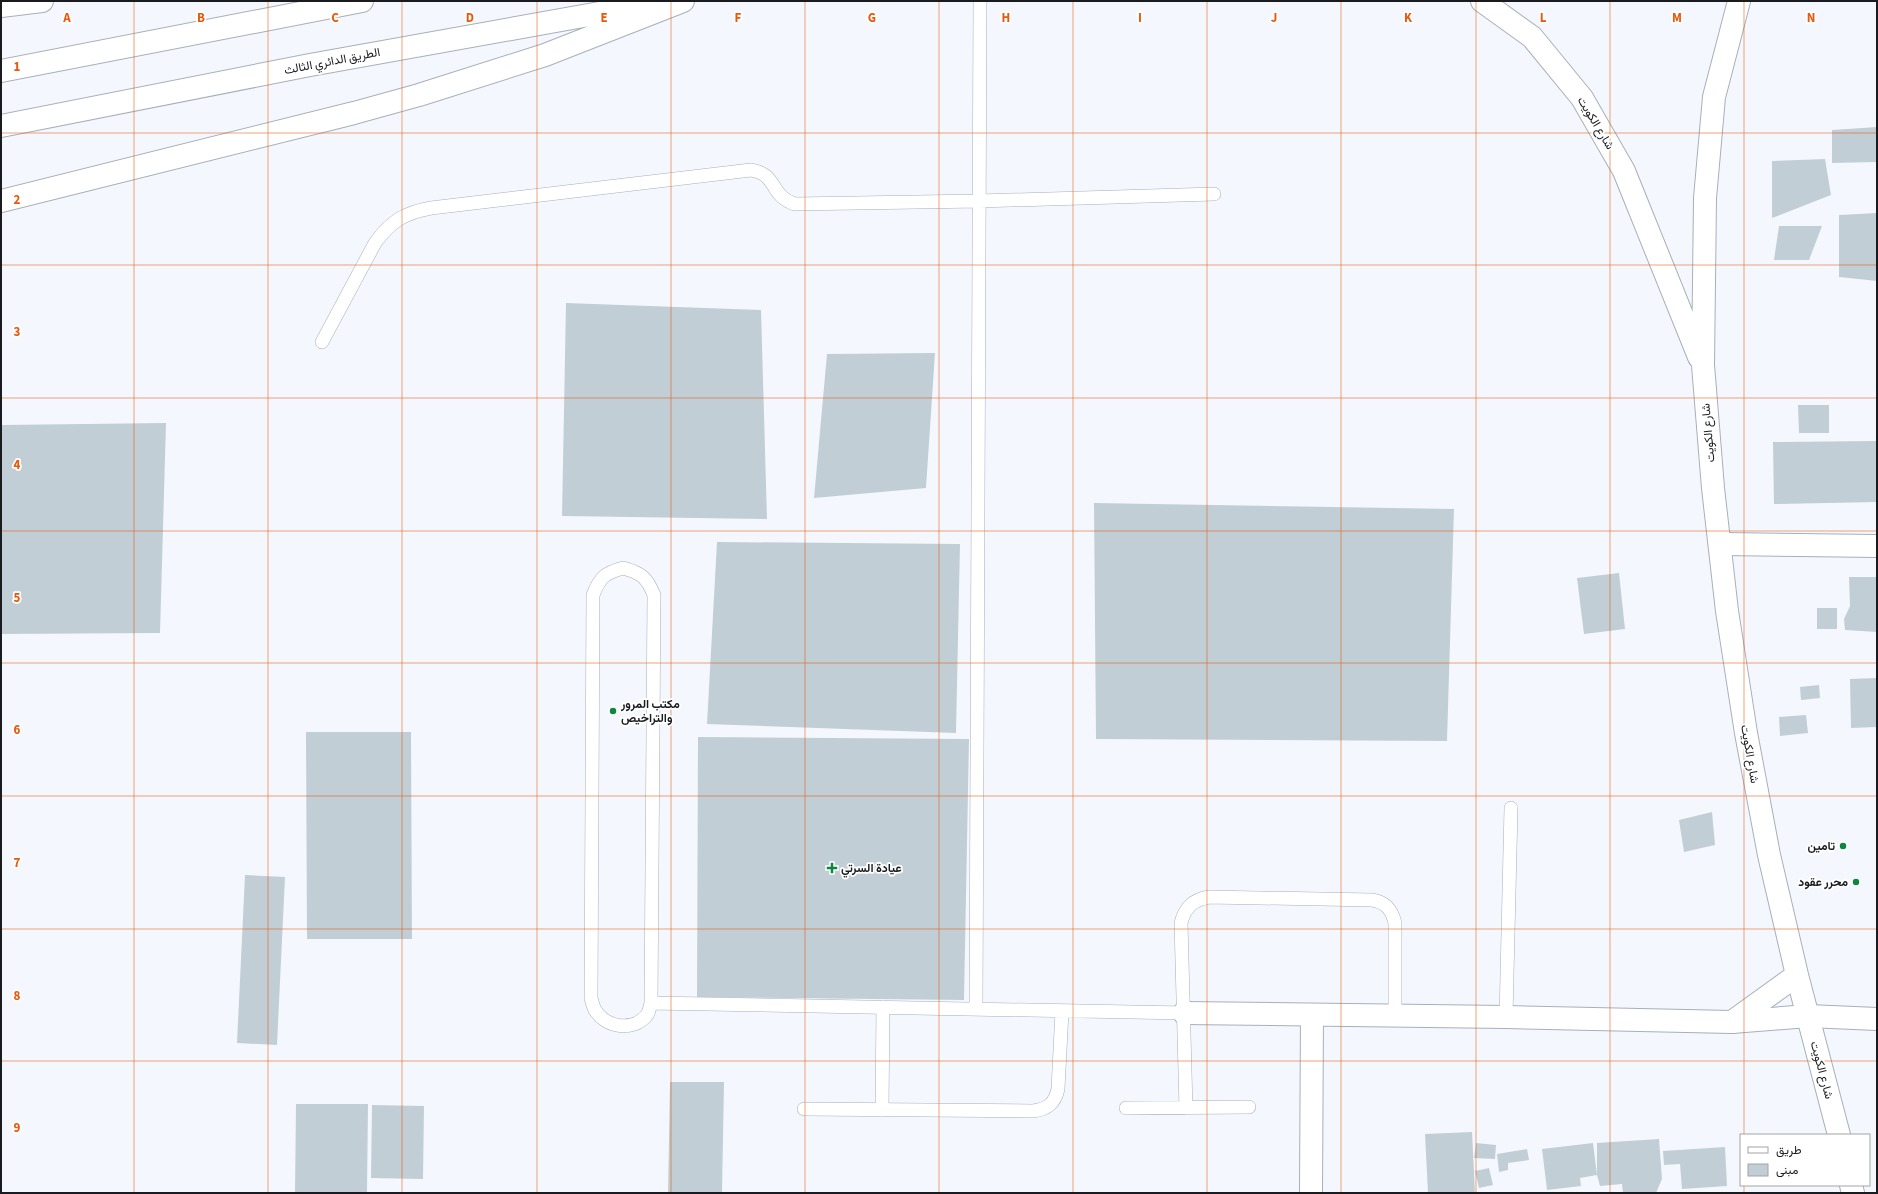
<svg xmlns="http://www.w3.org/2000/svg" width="1878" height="1194" font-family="'Source Sans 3',Vazirmatn,sans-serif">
  <rect width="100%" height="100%" fill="#f4f8fe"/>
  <path fill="#c2ced5" d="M 1877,127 L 1877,162 L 1832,163 L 1832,130 Z
    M 1825,159 L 1831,195 L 1772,218 L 1772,161 Z
    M 1877,213 L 1877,281 L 1839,277 L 1839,215 Z
    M 1779,226 L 1822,226 L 1809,260 L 1774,260 Z
    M 566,303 L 761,310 L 767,519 L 562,516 Z
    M 935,353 L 926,488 L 814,498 L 827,354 Z
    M 1798,405 L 1829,405 L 1829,433 L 1799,433 Z
    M 166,423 L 160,633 L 1,634 L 1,425 Z
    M 1877,441 L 1877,502 L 1774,504 L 1773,442 Z
    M 1094,503 L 1454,509 L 1447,741 L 1096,739 Z
    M 717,542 L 960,544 L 956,733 L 707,724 Z
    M 1619,573 L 1625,629 L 1584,634 L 1577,578 Z
    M 1849,577 L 1877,577 L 1877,632 L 1845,630 L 1844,619 L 1850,606 Z
    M 1817,608 L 1837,608 L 1837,629 L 1817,629 Z
    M 1877,678 L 1877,727 L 1851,728 L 1850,679 Z
    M 1819,685 L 1820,698 L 1801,700 L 1800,687 Z
    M 1806,715 L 1808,733 L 1780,736 L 1779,717 Z
    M 306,732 L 411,732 L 412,939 L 307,939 Z
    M 698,737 L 969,739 L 964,1000 L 697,997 Z
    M 1712,812 L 1715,845 L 1684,852 L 1679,820 Z
    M 245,875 L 285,877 L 277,1045 L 237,1043 Z
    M 670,1082 L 724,1082 L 722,1193 L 668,1193 Z
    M 296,1104 L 368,1104 L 367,1193 L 295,1193 Z
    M 372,1105 L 424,1106 L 423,1179 L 371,1178 Z
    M 1472,1132 L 1475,1193 L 1428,1193 L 1425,1134 Z
    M 1659,1139 L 1662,1179 L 1656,1193 L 1623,1193 L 1622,1184 L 1600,1186 L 1597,1175 L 1597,1143 Z
    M 1476,1143 L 1496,1145 L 1495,1159 L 1474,1158 Z
    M 1593,1143 L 1597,1175 L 1580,1178 L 1581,1186 L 1547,1190 L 1542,1149 Z
    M 1725,1147 L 1727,1186 L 1682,1189 L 1680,1164 L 1664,1165 L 1663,1151 Z
    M 1527,1149 L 1529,1160 L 1508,1163 L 1508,1170 L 1499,1172 L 1497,1154 Z
    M 1489,1168 L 1493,1185 L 1479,1188 L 1475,1171 Z"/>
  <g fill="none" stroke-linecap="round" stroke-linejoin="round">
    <defs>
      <path id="service" d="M 322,342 L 375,243 C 391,221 404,213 431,208 L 751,170 C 778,174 769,196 795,204 L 979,201 L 1214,194
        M 623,568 C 642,573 647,578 654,595 L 651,1003 C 650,1007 649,1012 647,1015 C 633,1032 606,1028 595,1010 C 593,1006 592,1002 591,998 L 593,595 C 600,577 605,573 623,568 Z
        M 651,1003 L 1184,1013
        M 976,1009 L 980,1
        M 1506,1017 L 1511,808
        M 1126,1108 L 1249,1107
        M 1186,1108 L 1181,923 C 1185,907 1193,900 1209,897 L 1372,900 C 1386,902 1392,910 1395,923 L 1395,1016
        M 804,1109 L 1033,1111 C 1048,1109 1055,1103 1058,1089 L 1062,1011
        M 882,1110 L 883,1007"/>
      <path id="minor" d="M 1720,544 L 1877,546
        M 1184,1013 L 1506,1017 L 1732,1022 L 1808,1016 L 1877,1019
        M 1311,1193 L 1312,1015"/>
      <path id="secondary" d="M 1482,1 L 1532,37 L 1582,98 L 1624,171 L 1699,357
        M 1739,1 L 1714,97 L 1705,198 L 1703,365 L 1713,488 L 1727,611 L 1746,733 L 1769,855 L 1797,975 L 1839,1135
        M 1732,1022 L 1797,975
        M 1851,1185 L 1853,1193"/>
      <path id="trunk" d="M 1,6 L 42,1
        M 1,71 L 362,1
        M 1,126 L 310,65 L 650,4
        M 1,201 L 354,113 L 419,95 L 545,55 L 683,1"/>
    </defs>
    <use href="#service" stroke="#a8afb9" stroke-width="14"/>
    <use href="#minor" stroke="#a8afb9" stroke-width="24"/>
    <use href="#secondary" stroke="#a8afb9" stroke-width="24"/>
    <use href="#trunk" stroke="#a8afb9" stroke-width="24"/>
    <use href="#service" stroke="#fff" stroke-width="13"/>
    <use href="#minor" stroke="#fff" stroke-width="22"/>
    <use href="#secondary" stroke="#fff" stroke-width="22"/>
    <use href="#trunk" stroke="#fff" stroke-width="22"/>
  </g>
  <path fill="none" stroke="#e8590c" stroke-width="1" stroke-opacity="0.55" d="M 134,1 L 134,1193M 268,1 L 268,1193M 402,1 L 402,1193M 537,1 L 537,1193M 671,1 L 671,1193M 805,1 L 805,1193M 939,1 L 939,1193M 1073,1 L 1073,1193M 1207,1 L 1207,1193M 1341,1 L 1341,1193M 1476,1 L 1476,1193M 1610,1 L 1610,1193M 1744,1 L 1744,1135M 1,133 L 1877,133M 1,265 L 1877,265M 1,398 L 1877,398M 1,531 L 1877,531M 1,663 L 1877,663M 1,796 L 1877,796M 1,929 L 1877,929M 1,1061 L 1877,1061M 1744,1185 L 1744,1193"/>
  <g fill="#0d8640" stroke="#fff" stroke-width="1.5">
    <circle cx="613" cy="711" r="4"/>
    <circle cx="1843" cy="846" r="4"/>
    <path d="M830 862h4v4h4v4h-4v4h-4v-4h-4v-4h4z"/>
    <circle cx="1856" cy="882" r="4"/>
  </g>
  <g text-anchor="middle" stroke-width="3.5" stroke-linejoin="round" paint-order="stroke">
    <g font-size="12" fill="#191b1f" stroke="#fff">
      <text transform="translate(332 61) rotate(-11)" y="4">الطريق الدائري الثالث</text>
      <text transform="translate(1596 123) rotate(59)" y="4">شارع الكويت</text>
      <text transform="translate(1708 433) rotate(-95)" y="4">شارع الكويت</text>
      <text transform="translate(1750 754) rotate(80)" y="4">شارع الكويت</text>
      <text transform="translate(1822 1070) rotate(75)" y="4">شارع الكويت</text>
    </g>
    <g font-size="12" font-weight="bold" fill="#191b1f" stroke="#fff" text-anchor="start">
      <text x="621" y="708">مكتب المرور<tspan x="621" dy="14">والتراخيص</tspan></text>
      <text x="1835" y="850" text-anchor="end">تامين</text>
      <text x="841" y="872">عيادة السرتي</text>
      <text x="1848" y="886" text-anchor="end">محرر عقود</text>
    </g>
  </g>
  <g font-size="13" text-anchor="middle" font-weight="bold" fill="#e8590c" stroke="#fff" stroke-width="3.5" stroke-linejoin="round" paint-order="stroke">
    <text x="67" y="22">A</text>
    <text x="201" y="22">B</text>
    <text x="335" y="22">C</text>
    <text x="470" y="22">D</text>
    <text x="604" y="22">E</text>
    <text x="738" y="22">F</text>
    <text x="872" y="22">G</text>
    <text x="1006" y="22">H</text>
    <text x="1140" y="22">I</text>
    <text x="1274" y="22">J</text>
    <text x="1408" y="22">K</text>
    <text x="1543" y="22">L</text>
    <text x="1677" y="22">M</text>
    <text x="1811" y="22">N</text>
    <text x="17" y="71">1</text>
    <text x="17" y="204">2</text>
    <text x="17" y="336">3</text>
    <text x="17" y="469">4</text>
    <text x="17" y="602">5</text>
    <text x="17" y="734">6</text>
    <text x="17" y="867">7</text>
    <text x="17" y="1000">8</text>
    <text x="17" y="1132">9</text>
  </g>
  <rect width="1878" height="1194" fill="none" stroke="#191b1f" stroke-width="4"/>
  <rect x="1740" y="1134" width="130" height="52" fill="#ffffff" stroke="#a3a4a5"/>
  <rect x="1748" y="1147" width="20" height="6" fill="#ffffff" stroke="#a3a4a5"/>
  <text x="1776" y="1154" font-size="12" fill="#191b1f">طريق</text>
  <rect x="1748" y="1164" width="20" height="12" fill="#c2ced5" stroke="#a3a4a5"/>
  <text x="1776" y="1174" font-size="12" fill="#191b1f">مبنى</text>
</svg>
